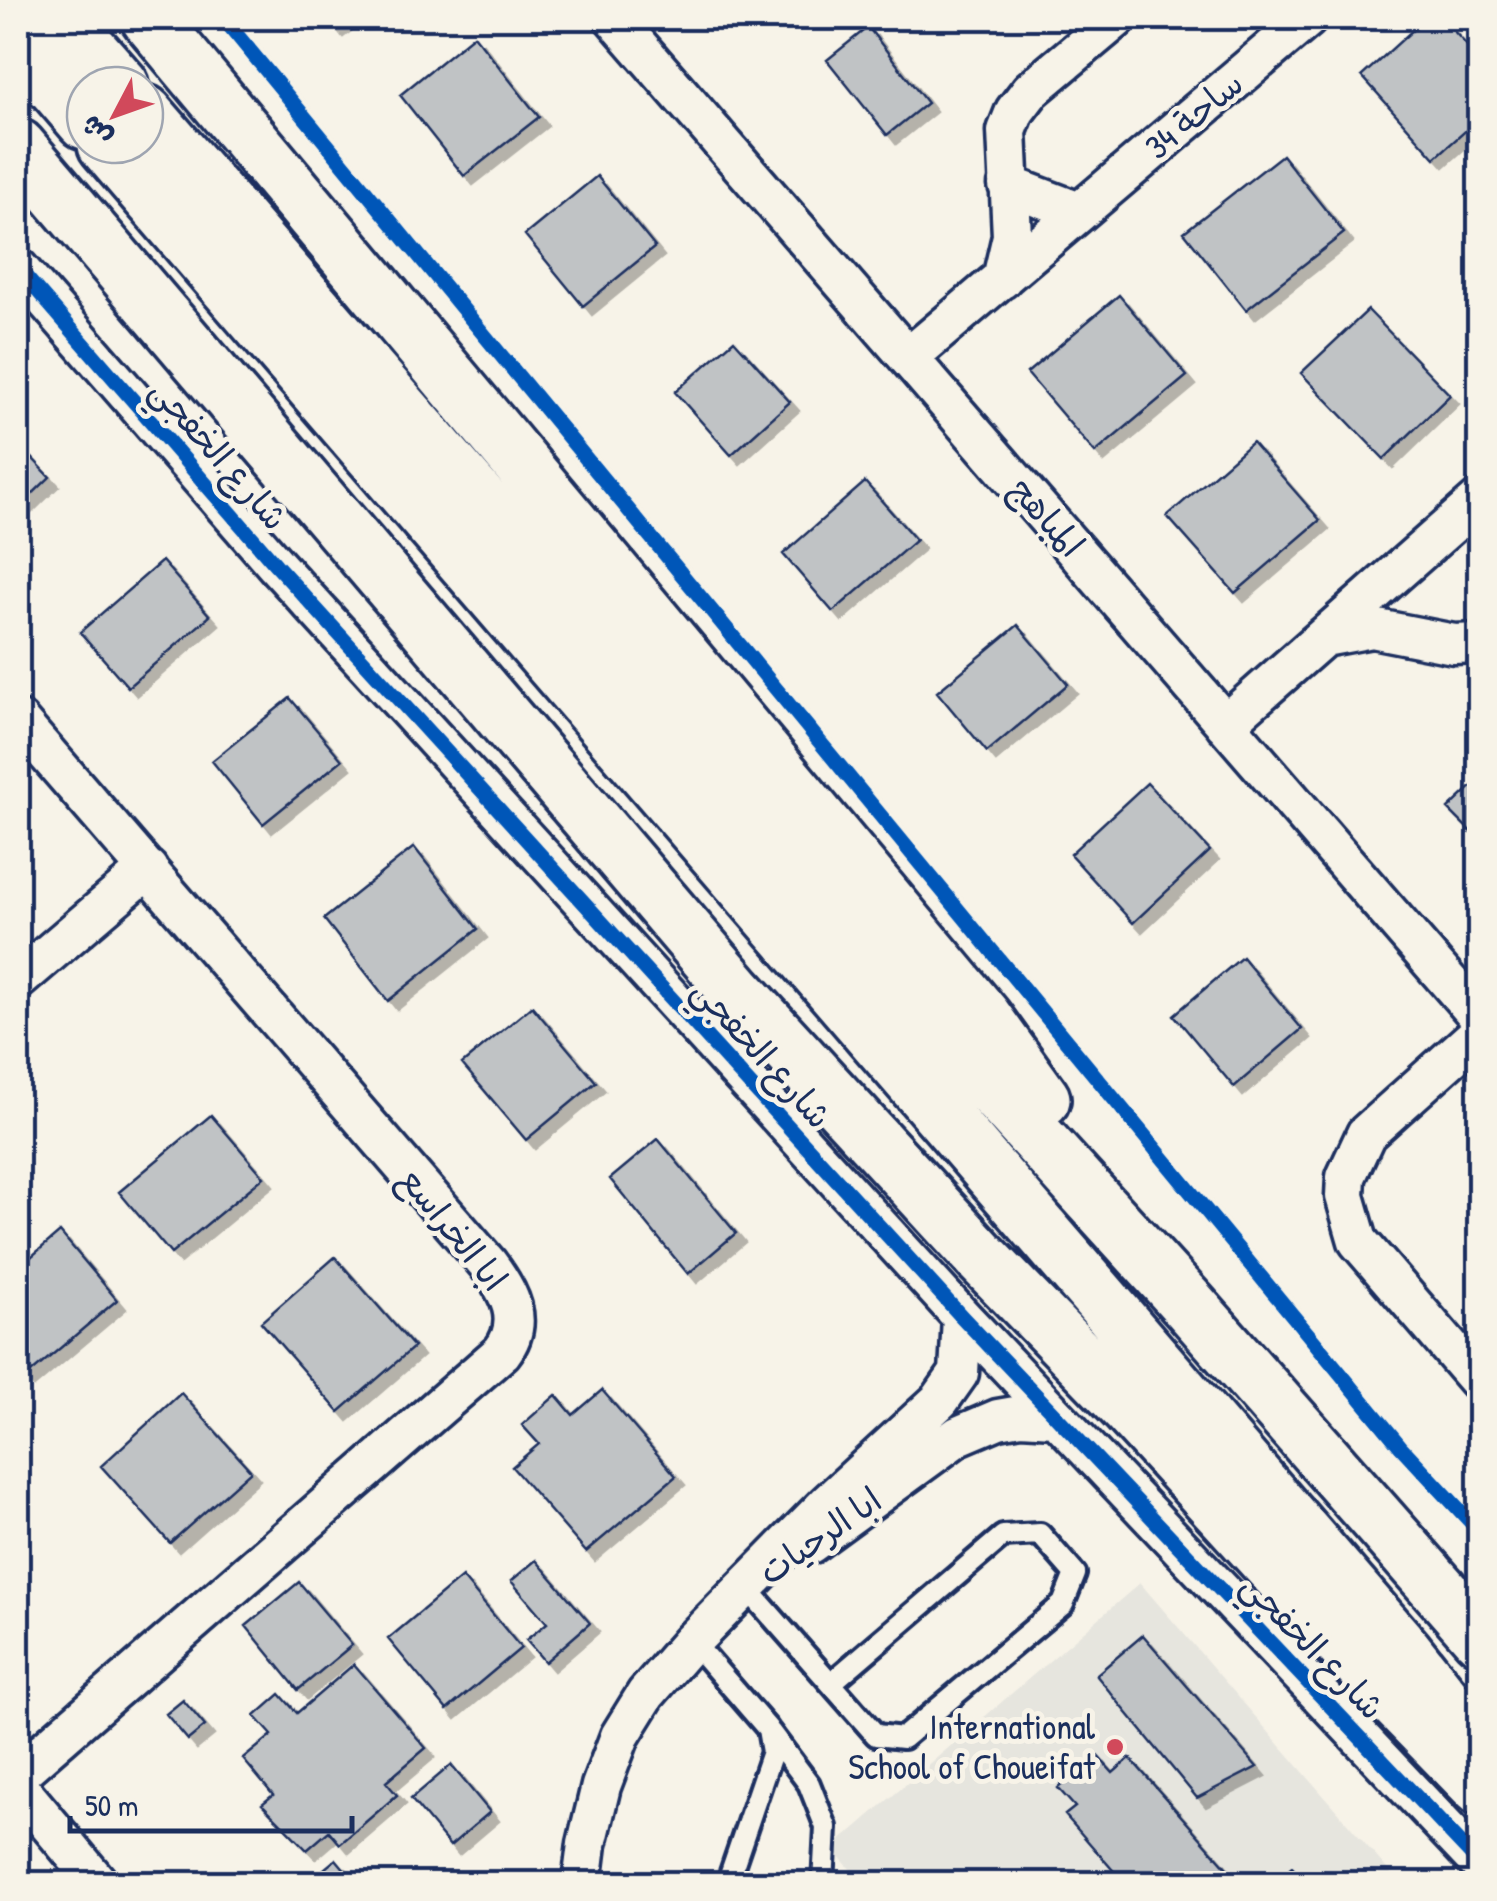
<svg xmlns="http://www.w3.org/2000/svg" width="1497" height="1901" font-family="'Patrick Hand','Playpen Sans Arabic',sans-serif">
  <defs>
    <filter id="shadow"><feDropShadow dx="9" dy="9" stdDeviation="0" flood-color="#0004"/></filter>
  </defs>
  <rect width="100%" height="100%" fill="#f7f3e8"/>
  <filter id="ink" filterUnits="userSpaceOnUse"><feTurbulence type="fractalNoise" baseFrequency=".01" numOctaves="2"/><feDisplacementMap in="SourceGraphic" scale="20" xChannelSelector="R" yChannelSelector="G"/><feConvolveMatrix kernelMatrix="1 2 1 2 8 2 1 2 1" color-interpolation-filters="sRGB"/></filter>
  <g filter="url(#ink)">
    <path fill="#e6e5de" d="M 1140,1583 L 1399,1883 L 862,1883 L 832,1848 Z"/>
    <path fill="#c0c3c5" stroke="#1b2f5e" stroke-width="2.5" filter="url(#shadow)" d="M 326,18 L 347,18 L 334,28 Z
      M 1426,18 L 1442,18 L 1480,60 L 1480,118 L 1435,158 L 1362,76 Z
      M 868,27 L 927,103 L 887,135 L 827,60 Z
      M 474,35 L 539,117 L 464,176 L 400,95 Z
      M 1282,155 L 1344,233 L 1246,310 L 1184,232 Z
      M 597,176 L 655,247 L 583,306 L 525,235 Z
      M 1119,295 L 1187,376 L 1095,453 L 1027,373 Z
      M 1368,310 L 1450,395 L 1384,459 L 1301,373 Z
      M 734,340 L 790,402 L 731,455 L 675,392 Z
      M 1252,442 L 1320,520 L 1235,593 L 1167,516 Z
      M 18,443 L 50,477 L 18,508 Z
      M 865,482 L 916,540 L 833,612 L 783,554 Z
      M 162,561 L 210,616 L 128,687 L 80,632 Z
      M 1018,625 L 1068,684 L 987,752 L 937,692 Z
      M 290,698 L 342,760 L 263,824 L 212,761 Z
      M 1480,779 L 1480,841 L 1448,809 Z
      M 1147,783 L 1210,851 L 1133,923 L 1070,854 Z
      M 414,847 L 478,929 L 388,1001 L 324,919 Z
      M 1242,957 L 1302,1029 L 1234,1087 L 1174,1015 Z
      M 532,1006 L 596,1082 L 526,1140 L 462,1064 Z
      M 211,1115 L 264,1177 L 171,1254 L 119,1192 Z
      M 658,1139 L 736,1233 L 688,1274 L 610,1179 Z
      M 60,1232 L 117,1300 L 25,1378 L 18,1369 L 18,1268 Z
      M 335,1257 L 414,1347 L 339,1412 L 261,1322 Z
      M 602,1390 L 676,1476 L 586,1552 L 512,1467 L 539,1444 L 522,1425 L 556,1395 L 573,1415 Z
      M 181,1393 L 251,1471 L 170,1543 L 101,1466 Z
      M 536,1560 L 590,1623 L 545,1662 L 526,1640 L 547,1623 L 511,1581 Z
      M 462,1577 L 521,1648 L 447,1710 L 388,1639 Z
      M 299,1582 L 352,1645 L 298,1690 L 246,1626 Z
      M 1143,1635 L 1257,1767 L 1197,1798 L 1096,1675 Z
      M 354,1664 L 426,1748 L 386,1782 L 397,1795 L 340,1844 L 329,1831 L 307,1850 L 262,1804 L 273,1795 L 243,1759 L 272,1735 L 255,1716 L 280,1694 L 297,1713 Z
      M 183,1700 L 205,1726 L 188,1740 L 166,1714 Z
      M 1096,1754 L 1113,1773 L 1130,1758 L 1241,1884 L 1125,1884 L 1065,1815 L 1075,1807 L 1058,1788 Z
      M 451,1765 L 490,1812 L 450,1846 L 411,1799 Z
      M 336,1859 L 357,1884 L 306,1884 Z
      M 1292,1867 L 1307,1884 L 1272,1884 Z"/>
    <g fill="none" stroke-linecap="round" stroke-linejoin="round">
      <defs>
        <path id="lane" d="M 746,1587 L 876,1735 L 903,1738 L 1063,1604 L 1075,1574 L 1040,1534 L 1003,1536 L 831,1683
          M 692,1641 L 768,1729 L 772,1752 L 727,1884
          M 770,1732 L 809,1784 L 826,1827 L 823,1884"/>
        <path id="street" d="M 614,18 L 1480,1018
          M 1008,185 L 1079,212
          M 18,268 L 276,565 L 962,1317 L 1480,1864
          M 1002,279 L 1012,236 L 1007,131 L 1015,111 L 1031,90 L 1117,18
          M 909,357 L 1308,18
          M 1324,637 L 1372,628 L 1454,644 L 1480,643
          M 18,720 L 488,1264 C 509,1292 526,1321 502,1352 L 18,1774
          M 1225,724 L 1480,499
          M 18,980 L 148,869
          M 1480,1032 L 1366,1134 L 1346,1177 L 1345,1196 L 1358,1241 L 1480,1383
          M 810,1544 L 958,1436 L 998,1419 L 1021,1415 L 1054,1417
          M 18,1787 L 99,1884
          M 582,1884 L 587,1844 L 601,1786 L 620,1736 L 646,1694 L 692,1641 L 827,1504 L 940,1400 L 959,1373 L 962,1317"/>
        <path id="highway" d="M 62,18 L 121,85
          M 149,18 L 984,1018 L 1042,1099
          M 18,43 L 85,121
          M 145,113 L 924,1014 L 1189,1305 L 1480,1636
          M 106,145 L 1405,1652 L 1462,1724
          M 18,147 L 736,990 L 980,1256 L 1128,1408 L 1392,1697 L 1480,1787"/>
      </defs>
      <use href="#lane" stroke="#1b2f5e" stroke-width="28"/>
      <use href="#street" stroke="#1b2f5e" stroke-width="45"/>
      <use href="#highway" stroke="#1b2f5e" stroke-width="62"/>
      <use href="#lane" stroke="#f7f3e8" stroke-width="20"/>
      <use href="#street" stroke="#f7f3e8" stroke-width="38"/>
      <use href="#highway" stroke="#f7f3e8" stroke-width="55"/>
      <defs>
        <path id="cycleway" d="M 223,18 L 1401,1447 L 1480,1532
          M 18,268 L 276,565 L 962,1317 L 1480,1864"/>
      </defs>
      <use href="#cycleway" stroke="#f7f3e8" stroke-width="21"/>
      <use href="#cycleway" stroke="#0057b8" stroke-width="15"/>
    </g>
  </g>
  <circle fill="#d1495b" stroke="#f7f3e8" stroke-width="4" cx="1115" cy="1747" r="10"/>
  <g text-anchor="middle" stroke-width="10" stroke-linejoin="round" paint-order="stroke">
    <g font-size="35" fill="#1b2f5e" stroke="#f7f3e8">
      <text transform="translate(1194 115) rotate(-40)" y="12">ساحة 34</text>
      <text transform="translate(219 454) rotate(49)" y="12">شارع الخفجي</text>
      <text transform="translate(1047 517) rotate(49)" y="12">المباهج</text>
      <text transform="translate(762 1053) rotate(48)" y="12">شارع الخفجي</text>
      <text transform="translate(453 1229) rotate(51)" y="12">ابا الخراسع</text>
      <text transform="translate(820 1536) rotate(-35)" y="12">ابا الرحيات</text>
      <text transform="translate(1313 1646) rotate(46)" y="12">شارع الخفجي</text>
    </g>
    <g font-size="35" fill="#1b2f5e" stroke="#f7f3e8" text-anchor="end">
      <text x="1095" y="1739">International<tspan x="1095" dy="40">School of Choueifat</tspan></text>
    </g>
  </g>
  <rect width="1497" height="1901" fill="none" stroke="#f7f3e8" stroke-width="60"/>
  <rect x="30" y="30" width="1437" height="1841" fill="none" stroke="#1b2f5e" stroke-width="4" filter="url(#ink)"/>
  <g transform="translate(115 115) rotate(229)"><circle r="48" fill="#f7f3e8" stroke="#9fa5b1" stroke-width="2.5"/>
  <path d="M0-8L18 38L0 25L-18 38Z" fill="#d1495b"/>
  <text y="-15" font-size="28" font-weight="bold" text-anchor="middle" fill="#1b2f5e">ش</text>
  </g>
  <path d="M70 1816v15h282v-15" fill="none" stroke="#1b2f5e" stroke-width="5"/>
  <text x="85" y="1816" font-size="30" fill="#1b2f5e" stroke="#f7f3e8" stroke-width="8" paint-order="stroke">50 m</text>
</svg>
